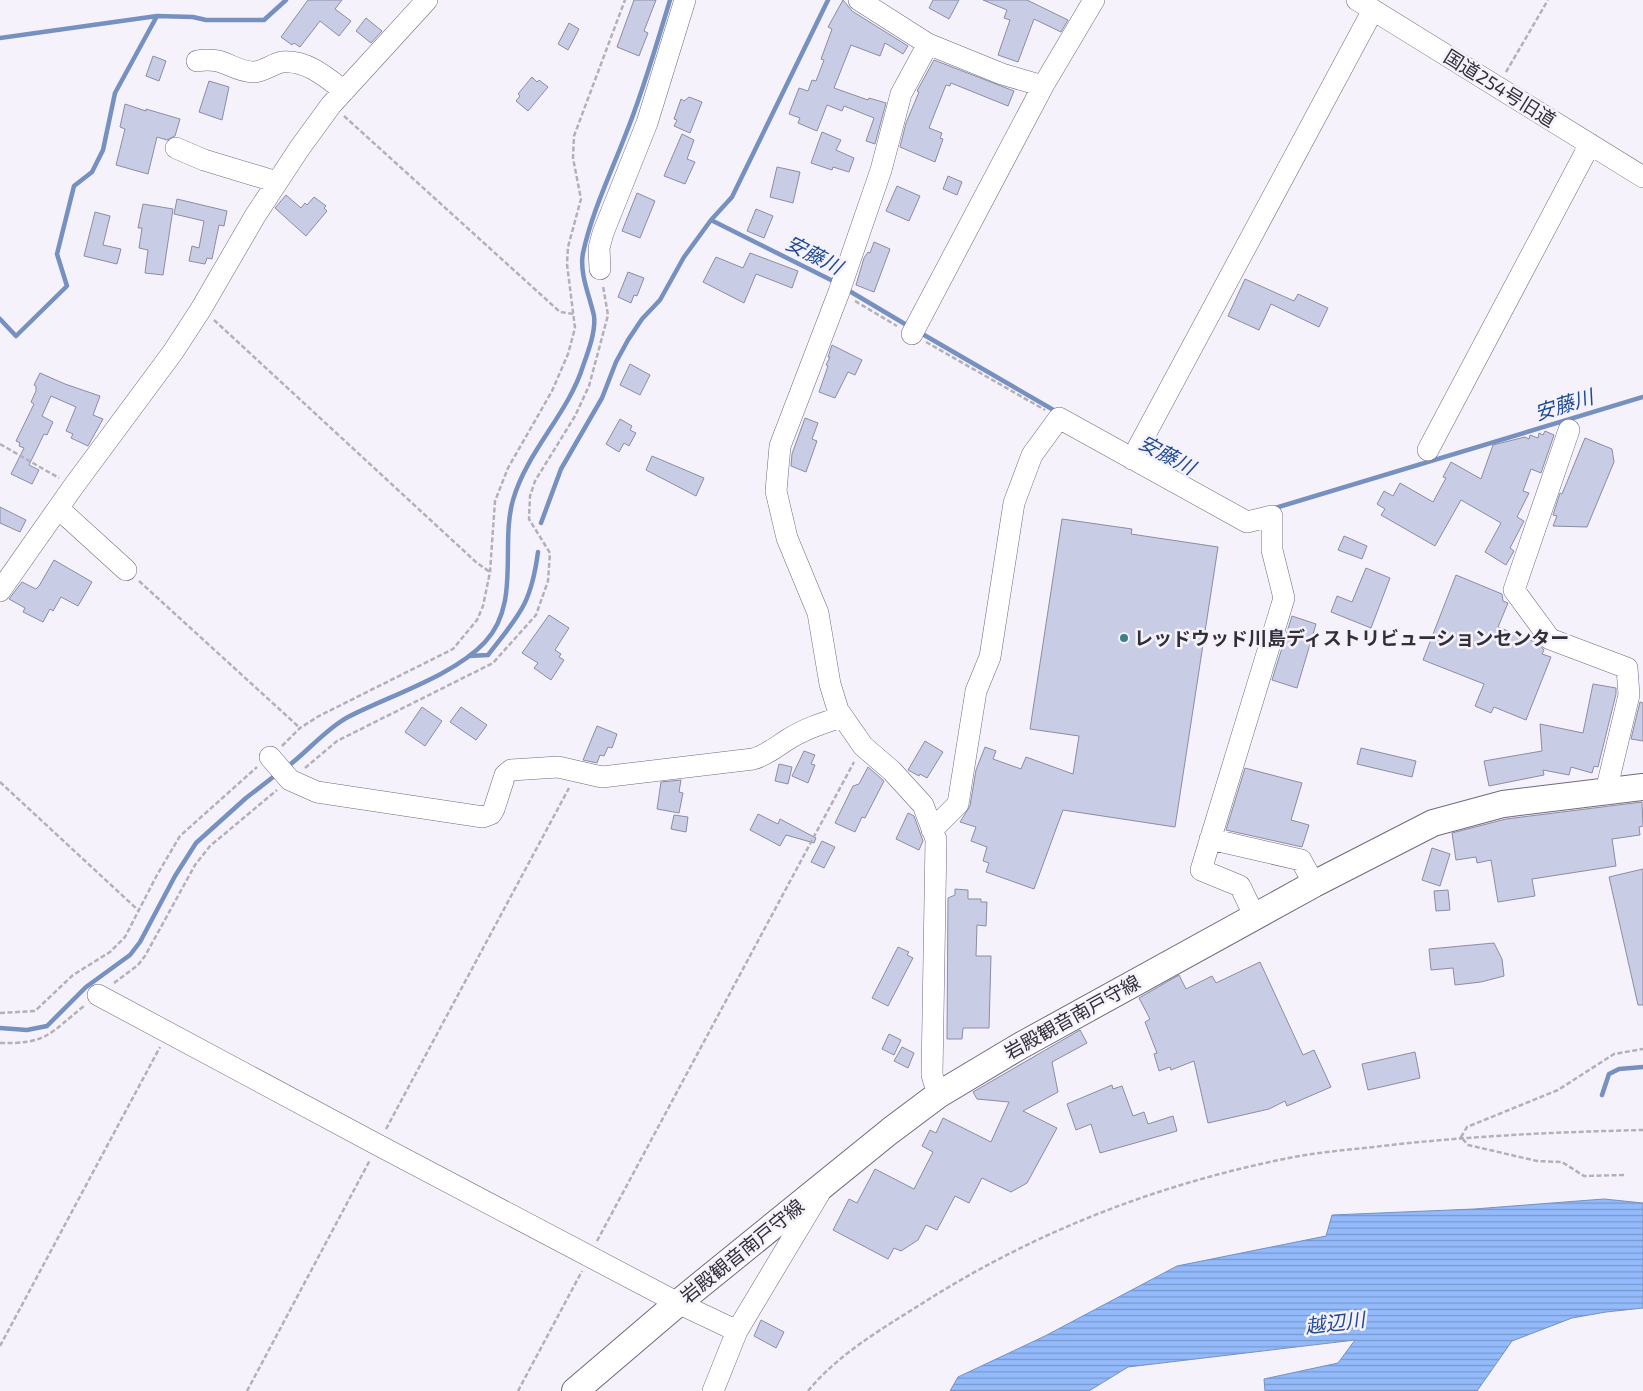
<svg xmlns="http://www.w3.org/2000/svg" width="1643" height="1391" font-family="'Exo 2','Noto Sans JP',sans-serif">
  <defs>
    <pattern id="water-rules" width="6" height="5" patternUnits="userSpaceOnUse" patternTransform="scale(1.25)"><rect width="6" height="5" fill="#93bafb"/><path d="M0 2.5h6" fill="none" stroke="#7998cc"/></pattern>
  </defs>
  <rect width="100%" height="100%" fill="#f5f2fc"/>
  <path fill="url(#water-rules)" stroke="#7690c0" d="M 1604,1199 L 1643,1203 L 1643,1308 L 1606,1312 L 1572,1318 L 1512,1341 L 1477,1391 L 1265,1391 L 1264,1379 L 1338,1363 L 1355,1340 L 1128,1367 L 1089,1391 L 950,1391 L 958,1377 L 1045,1336 L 1177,1266 L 1326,1236 L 1332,1215 L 1474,1209 Z"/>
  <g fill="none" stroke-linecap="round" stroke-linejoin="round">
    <path stroke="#7690c0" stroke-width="4.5" d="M 0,38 L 157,16 L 193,17 L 206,20 L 264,20 L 286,0
      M 711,220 L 837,283
      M 846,289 L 910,327
      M 0,319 L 16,336 L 67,286 L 57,254 L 74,186 L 92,172 L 103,150 L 115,93 L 157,16
      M 919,332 L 1057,412
      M 1272,509 L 1643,397
      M 541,523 L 561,469 L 602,398 L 616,362 L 628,340 L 642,319 L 660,300 L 684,257 L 711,220 L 732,197 L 828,0
      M 469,656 L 488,655 C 519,615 531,605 538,552
      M 287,767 C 307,752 327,728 348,717 C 389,696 455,675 485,642 C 521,604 500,545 513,500 C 527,451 568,414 583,366 C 588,352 596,331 594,316 C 590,297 579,273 583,253 C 592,212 610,175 625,136 C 643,92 656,46 670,0
      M 0,1028 L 27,1030 L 47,1026 L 86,987 L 130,955 L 140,942 L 175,876 L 196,843 L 246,798 L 277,774
      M 1602,1095 L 1609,1074 L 1619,1069 L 1643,1067"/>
  </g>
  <path fill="#c8cce4" stroke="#8a8da5" d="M 308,0 L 342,0 L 335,9 L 351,21 L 339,36 L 320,21 L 300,47 L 294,43 L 292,45 L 281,37 Z
    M 634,0 L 656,0 L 644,31 L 648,33 L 639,56 L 617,47 Z
    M 843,0 L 852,11 L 908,46 L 903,54 L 885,43 L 880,56 L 851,45 L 834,88 L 868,100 L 869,98 L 886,103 L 875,144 L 866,141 L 874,118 L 844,106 L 842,111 L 827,105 L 817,131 L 798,123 L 800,118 L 789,114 L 799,88 L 808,91 L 812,80 L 816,81 L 824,60 L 821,59 L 832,29 L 828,27 Z
    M 933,0 L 959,0 L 949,19 L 929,8 Z
    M 983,0 L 1027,0 L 1068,20 L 1061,32 L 1034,19 L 1018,62 L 998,55 L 1010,20 L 1004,18 L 1007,10 Z
    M 366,18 L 382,31 L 371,43 L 356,31 Z
    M 569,23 L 579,29 L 568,50 L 558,44 Z
    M 153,56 L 166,61 L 159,81 L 146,76 Z
    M 934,60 L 1014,91 L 1008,106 L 951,83 L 950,86 L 946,85 L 929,128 L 942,133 L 940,138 L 943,139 L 935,162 L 900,147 L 906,123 L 919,92 L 917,91 Z
    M 532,77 L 537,82 L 539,80 L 548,87 L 528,111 L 516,101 L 520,96 L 518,94 Z
    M 209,81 L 229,87 L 222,120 L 199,112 Z
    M 689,97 L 702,102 L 690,133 L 674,126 L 677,120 L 674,119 L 681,99 L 684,101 Z
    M 125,104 L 146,111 L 146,109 L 180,119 L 175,136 L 167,140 L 157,137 L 148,174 L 116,165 L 125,129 L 120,127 Z
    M 822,132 L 841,140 L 836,150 L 854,158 L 849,172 L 833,167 L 832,170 L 811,163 Z
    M 682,134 L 694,140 L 687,159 L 695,162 L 685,184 L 664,176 Z
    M 777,167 L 800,172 L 793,203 L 770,197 Z
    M 948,176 L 962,182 L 957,195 L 943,189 Z
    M 897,186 L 920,196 L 909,221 L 886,211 Z
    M 637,193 L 655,201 L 640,238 L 622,231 Z
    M 286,195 L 301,208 L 305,203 L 307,205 L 314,197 L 326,206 L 324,208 L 327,211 L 306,236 L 275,208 Z
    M 177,199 L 227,211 L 224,226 L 219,225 L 212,259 L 207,258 L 205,264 L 189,261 L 192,246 L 199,248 L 204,221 L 174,214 Z
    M 143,204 L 173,209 L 163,275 L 145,273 L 148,250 L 139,248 L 142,228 L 138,228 Z
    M 756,209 L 773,216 L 764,238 L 747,231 Z
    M 95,212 L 110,216 L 103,245 L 121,249 L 117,264 L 84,256 Z
    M 874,242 L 890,249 L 874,292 L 856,285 L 864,258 L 868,252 L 870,253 Z
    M 750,253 L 798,271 L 792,288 L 756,274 L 744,303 L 703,282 L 716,257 L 743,268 Z
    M 628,272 L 644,278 L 637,296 L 634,295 L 631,303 L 618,297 Z
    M 1245,279 L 1294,301 L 1298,294 L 1328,308 L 1319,327 L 1271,304 L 1259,330 L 1228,316 Z
    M 832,345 L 862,360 L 855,375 L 848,372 L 835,398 L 819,392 L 828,366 L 826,365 L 830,357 L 828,357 Z
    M 630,364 L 650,375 L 640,395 L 620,385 Z
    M 40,373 L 65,384 L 100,396 L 93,415 L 103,419 L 88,446 L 71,438 L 73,434 L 66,431 L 76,407 L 51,396 L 42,416 L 53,422 L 47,435 L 44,434 L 29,465 L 39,470 L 32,484 L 11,474 L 24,448 L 19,446 L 20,443 L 16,441 L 34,404 L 31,402 L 36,391 L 36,386 L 34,385 Z
    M 805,418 L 818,423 L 812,439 L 817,441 L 806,472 L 791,466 L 792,454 Z
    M 620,419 L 632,426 L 630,430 L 636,433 L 629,446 L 624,443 L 619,452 L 606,444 Z
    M 1545,431 L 1554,435 L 1541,473 L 1531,469 L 1523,491 L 1529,493 L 1517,517 L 1524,521 L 1510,548 L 1514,551 L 1506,565 L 1485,552 L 1501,523 L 1461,500 L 1435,546 L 1381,515 L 1385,509 L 1377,504 L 1384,491 L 1393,496 L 1400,483 L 1433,502 L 1446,478 L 1443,477 L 1451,462 L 1481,479 L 1493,445 L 1525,437 L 1529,439 L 1530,435 L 1538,438 L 1539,433 L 1543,435 Z
    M 1585,438 L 1612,449 L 1614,462 L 1587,527 L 1553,526 L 1557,516 L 1553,515 L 1560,493 L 1562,494 Z
    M 652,456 L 704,478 L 696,496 L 646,470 Z
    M 0,507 L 26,520 L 20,532 L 0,523 Z
    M 1062,519 L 1132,529 L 1131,534 L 1218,547 L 1175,827 L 1063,810 L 1034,889 L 986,872 L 989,863 L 983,861 L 987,847 L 971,841 L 976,827 L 960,822 L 970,806 L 976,770 L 985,747 L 996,751 L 993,759 L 1021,769 L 1026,757 L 1073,774 L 1079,736 L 1030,729 Z
    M 1344,536 L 1367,546 L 1362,559 L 1338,550 Z
    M 54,560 L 92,582 L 78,606 L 61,597 L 53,611 L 50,609 L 43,622 L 23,612 L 25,608 L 9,599 L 22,582 L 36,589 L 39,586 Z
    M 1366,568 L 1390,578 L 1371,628 L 1331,612 L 1337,596 L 1352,602 Z
    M 1456,575 L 1502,594 L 1503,601 L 1508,603 L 1498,627 L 1538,643 L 1544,650 L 1542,654 L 1551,657 L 1526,720 L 1494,707 L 1491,713 L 1475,706 L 1484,684 L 1423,660 Z
    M 549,615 L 569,628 L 555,650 L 561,654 L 559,657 L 564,660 L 551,680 L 534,668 L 538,663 L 522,653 Z
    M 1292,616 L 1316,624 L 1297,688 L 1272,680 Z
    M 1593,684 L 1616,688 L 1616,694 L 1598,767 L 1594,766 L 1592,773 L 1571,767 L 1569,775 L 1543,770 L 1544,775 L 1489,786 L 1484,761 L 1542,751 L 1540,724 L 1583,733 Z
    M 1640,702 L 1643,703 L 1643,741 L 1631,739 Z
    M 422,707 L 442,721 L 425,746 L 405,732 Z
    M 461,707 L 487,725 L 476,740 L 450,722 Z
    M 597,726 L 617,734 L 612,748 L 608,747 L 604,756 L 600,755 L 597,763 L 583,760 Z
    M 925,741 L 943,752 L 927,778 L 920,774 L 919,776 L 908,770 Z
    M 1361,748 L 1416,761 L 1412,777 L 1357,764 Z
    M 804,751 L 815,755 L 811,764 L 815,765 L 808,783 L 792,776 Z
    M 779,764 L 792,767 L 788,784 L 775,781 Z
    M 868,767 L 884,781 L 865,818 L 862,817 L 855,832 L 835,823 L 853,786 L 859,784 Z
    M 1245,768 L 1302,783 L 1291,820 L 1309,825 L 1302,847 L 1226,830 Z
    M 681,780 L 679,792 L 683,793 L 679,813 L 657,809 L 661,782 Z
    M 1642,802 L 1643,826 L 1639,827 L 1640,835 L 1612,839 L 1616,866 L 1532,879 L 1535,896 L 1498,902 L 1491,860 L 1477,863 L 1476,857 L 1456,860 L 1452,833 L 1506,819 Z
    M 908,813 L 914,816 L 923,841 L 919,850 L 896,839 Z
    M 758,814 L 778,824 L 780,819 L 816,838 L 814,843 L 786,835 L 780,846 L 769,840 L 750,830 Z
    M 674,815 L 688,817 L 686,832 L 671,829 Z
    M 822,841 L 835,847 L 824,868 L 811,862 Z
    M 1432,848 L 1450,854 L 1440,886 L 1422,880 Z
    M 1643,869 L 1643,1005 L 1638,1005 L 1609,877 Z
    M 955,889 L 968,890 L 968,899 L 981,899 L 981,902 L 987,902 L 986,926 L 977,925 L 976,956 L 991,956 L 989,1028 L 963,1028 L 962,1039 L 947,1039 L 948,898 L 955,895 Z
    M 1448,890 L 1450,910 L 1436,911 L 1434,891 Z
    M 1494,943 L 1502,959 L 1504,976 L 1481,982 L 1455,985 L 1453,968 L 1431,970 L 1429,949 Z
    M 898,947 L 909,952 L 907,955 L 913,958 L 888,1006 L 872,998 Z
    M 1260,962 L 1303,1055 L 1314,1050 L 1331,1087 L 1287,1106 L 1285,1101 L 1269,1109 L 1208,1123 L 1194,1061 L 1171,1070 L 1170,1067 L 1159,1071 L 1154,1054 L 1157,1053 L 1145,1022 L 1150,1019 L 1139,998 L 1179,975 L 1186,989 L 1212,976 L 1216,983 Z
    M 1080,1030 L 1087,1043 L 1052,1062 L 1058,1092 L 1023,1111 L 1057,1128 L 1027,1183 L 1011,1192 L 982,1178 L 969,1203 L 955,1196 L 937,1230 L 926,1225 L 918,1240 L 901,1251 L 894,1248 L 888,1259 L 833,1230 L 849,1199 L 857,1203 L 875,1169 L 914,1189 L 933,1152 L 922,1146 L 930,1130 L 936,1133 L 943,1118 L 991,1142 L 1009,1102 L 977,1099 L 973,1092 Z
    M 889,1034 L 901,1040 L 894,1055 L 882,1049 Z
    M 902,1047 L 914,1053 L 908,1068 L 894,1061 Z
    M 1415,1052 L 1420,1078 L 1368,1090 L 1362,1064 Z
    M 1112,1085 L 1113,1089 L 1122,1086 L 1133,1116 L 1144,1112 L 1148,1124 L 1173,1116 L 1177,1131 L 1100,1153 L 1091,1124 L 1076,1130 L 1067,1104 Z
    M 761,1320 L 784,1332 L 776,1348 L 754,1336 Z"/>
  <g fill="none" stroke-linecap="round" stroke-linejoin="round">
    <defs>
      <path id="minor" d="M 859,0 L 928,44 L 1002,74 L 1043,86
        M 1357,0 L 1643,177
        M 928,44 L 901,94 L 881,170 L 839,292 L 780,446 L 776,491 L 787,538 L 818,613 L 830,684 L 838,710 L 863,746 L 892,771 L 923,805 L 936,839 L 932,1075 L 938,1095
        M 197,61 C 225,56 231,71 253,72 C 263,72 272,64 282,62 C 307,60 326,77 344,91
        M 176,148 L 204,160 L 277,182
        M 600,269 L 599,248 L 603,233 L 647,123 L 685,0
        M 912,334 L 1043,86 L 1094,0
        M 1569,430 L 1514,590 L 1550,639 L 1627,668 L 1629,695 L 1606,791
        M 1428,450 L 1590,144
        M 1132,459 L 1373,10
        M 59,509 L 126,570
        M 0,591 L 73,487 L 173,352 L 201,309 L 255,216 L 299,149 L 331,105 L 427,0
        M 270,757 L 290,780 L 317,792 L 483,817 L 491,814 L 494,809 L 505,775 L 511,770 L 558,767 L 602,777 L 753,759 C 767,755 776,747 787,740 C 804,729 822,723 842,717
        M 932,830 L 958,804 L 976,691 L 990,657 L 1014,503 L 1032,455 L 1059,418 L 1247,522 L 1272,516 L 1272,550 L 1284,598 L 1201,870 L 1240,886 L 1255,917
        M 1210,839 L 1301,860 L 1314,884
        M 98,995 L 378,1145 L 678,1303 L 737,1331 L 713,1391
        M 737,1331 L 819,1194"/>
      <path id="major" d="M 575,1391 L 678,1303 L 890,1131 L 938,1095 L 1020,1046 L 1314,884 L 1433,823 L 1503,804 L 1643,787"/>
    </defs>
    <use href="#minor" stroke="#70697f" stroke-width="22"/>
    <use href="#major" stroke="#70697f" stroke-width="28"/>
    <path stroke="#b3b0b9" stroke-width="2.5" stroke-dasharray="5 2.5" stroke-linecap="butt" d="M 1506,72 L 1548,0
      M 344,116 L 560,312 L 574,314
      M 855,301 L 897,326
      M 214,320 L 477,563 L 490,572
      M 926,342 L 1045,410
      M 0,444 L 59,478
      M 139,581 L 300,728
      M 282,746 L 300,728 L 319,716 L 453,649 L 477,620 L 483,606 L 490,572 L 495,501 L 508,468 L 552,391 L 568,354 L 575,328 L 567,264 L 568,247 L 581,199 L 573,158 L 574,136 L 625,0
      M 305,768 L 337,741 L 493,663 L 536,615 L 548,581 L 550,553 L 529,519 L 530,496 L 535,481 L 575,416 L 589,386 L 608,315 L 603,286
      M 0,782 L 138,910
      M 114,983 L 138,965 L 145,956 L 195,865 L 210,846 L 277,790
      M 0,1013 L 35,1011 L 73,975 L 110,952 L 125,937 L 157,875 L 180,836 L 257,767
      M 0,1043 C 47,1044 49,1034 84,1006
      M 386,1129 L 569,788
      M 1624,1175 L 1584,1176 L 1562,1162 L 1537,1161 L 1468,1145 L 1461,1137 L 1467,1127 L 1558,1090 L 1614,1054 L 1643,1049
      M 597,1241 L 854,762
      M 0,1346 L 160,1047
      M 247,1391 L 370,1160
      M 518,1391 L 582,1271
      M 808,1391 C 839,1353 885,1327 926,1301 C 1035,1232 1156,1185 1284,1159 C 1316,1152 1349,1150 1382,1146 C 1469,1136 1555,1132 1643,1130"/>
    <use href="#minor" stroke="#fff" stroke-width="21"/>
    <use href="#major" stroke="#fff" stroke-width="26"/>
  </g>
  <circle fill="#398188" stroke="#f5f2fc" stroke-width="2" cx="1124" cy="638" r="5"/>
  <g text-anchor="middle" stroke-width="5" stroke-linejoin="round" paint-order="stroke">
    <g font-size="19" fill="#322f38" stroke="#f5f2fc">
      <text transform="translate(1500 88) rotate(32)" y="7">国道254号旧道</text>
      <text transform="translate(1072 1017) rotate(-29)" y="7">岩殿観音南戸守線</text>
      <text transform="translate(742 1251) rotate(-39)" y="7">岩殿観音南戸守線</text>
    </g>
    <g font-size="19" font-weight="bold" fill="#322f38" stroke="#f5f2fc" text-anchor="start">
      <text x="1134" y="645">レッドウッド川島ディストリビューションセンター</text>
    </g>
    <g font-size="20" font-style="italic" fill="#1e4a95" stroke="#f5f2fc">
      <text transform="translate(814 255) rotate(27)" y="7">安藤川</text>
      <text transform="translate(1564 405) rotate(-17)" y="7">安藤川</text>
      <text transform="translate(1167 455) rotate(28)" y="7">安藤川</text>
      <text transform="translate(1335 1323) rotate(-7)" y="7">越辺川</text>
    </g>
  </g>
</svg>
